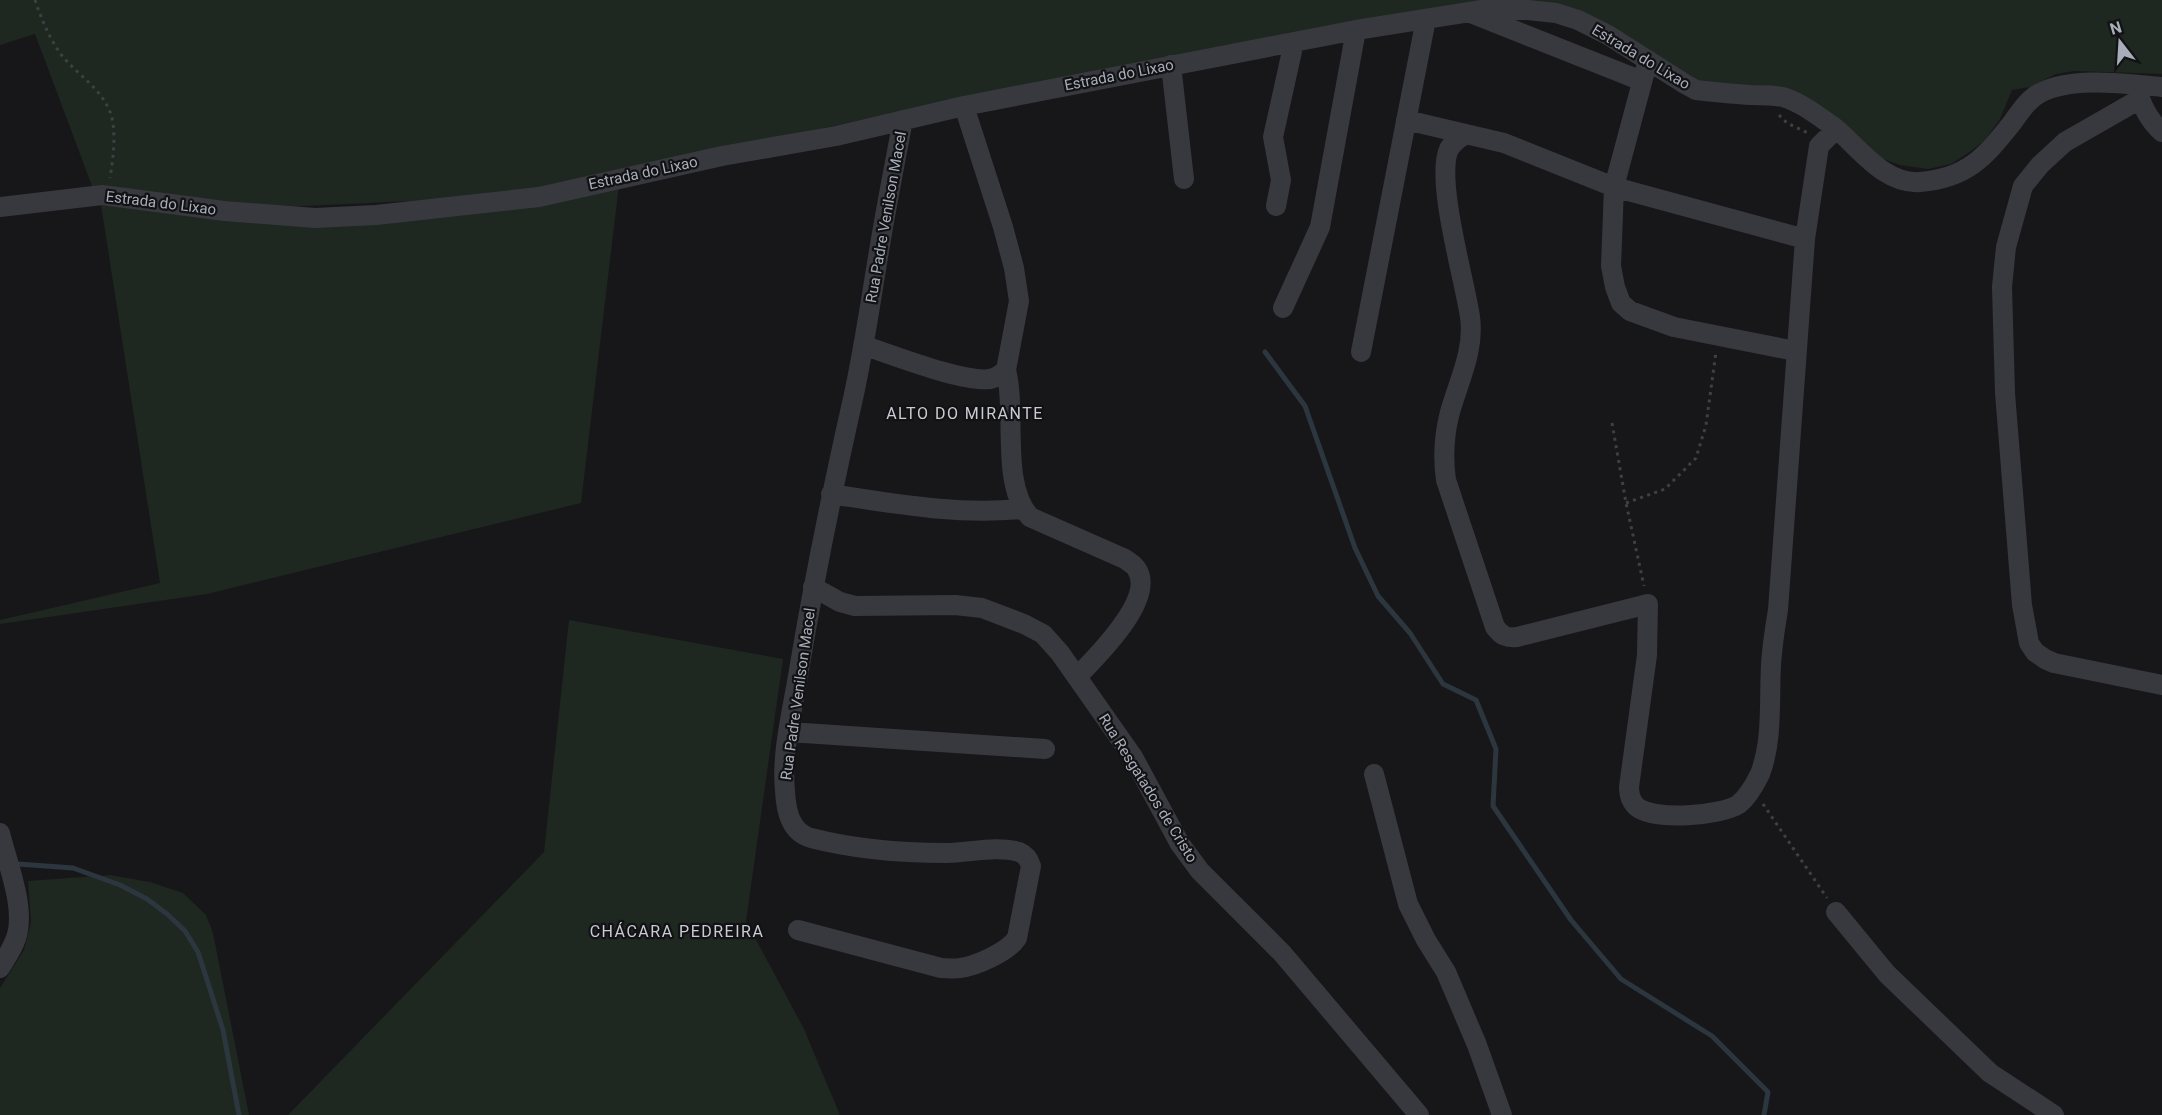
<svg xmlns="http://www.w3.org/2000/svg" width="2162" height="1115" font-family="Roboto,sans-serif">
  <rect width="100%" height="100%" fill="#171719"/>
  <path fill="#1e2720" d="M 0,0 L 2162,0 L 2162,74 L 2074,71 L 2056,74 L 2030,87 L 2012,90 L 2000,119 L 1985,140 L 1971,151 L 1951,164 L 1928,169 L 1900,165 L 1881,158 L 1861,141 L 1840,120 L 1702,84 L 1529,3 L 897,112 L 545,189 L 433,200 L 282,207 L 92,186 L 35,34 L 0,45 Z
    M 619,185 L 581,503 L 207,594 L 0,624 L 0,620 L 160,583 L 101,205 L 284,225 Z
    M 569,620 L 783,659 L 746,921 L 804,1029 L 840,1115 L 288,1115 L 544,852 Z
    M 110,875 L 150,882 L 183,893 L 206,915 L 213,933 L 249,1115 L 0,1115 L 0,988 L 24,950 L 31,922 L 28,881 Z"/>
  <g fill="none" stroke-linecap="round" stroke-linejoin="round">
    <path stroke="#2c363e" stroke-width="5" d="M 1265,352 L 1305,406 L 1355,548 L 1378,596 L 1410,633 L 1443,684 L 1476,700 L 1496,749 L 1493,806 L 1571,920 L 1621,979 L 1712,1036 L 1768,1092 L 1764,1115
      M 18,864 L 73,868 L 120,885 L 147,899 L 167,914 L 185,931 L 198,952 L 223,1030 L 239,1115"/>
    <path stroke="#3e4045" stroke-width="3" stroke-dasharray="3 4.5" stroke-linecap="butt" d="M 35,0 C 42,21 50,40 63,57 C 80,77 105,91 112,118 C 116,137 113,159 110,178
      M 1779,115 L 1787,123 L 1808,133
      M 1612,423 L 1626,503 L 1644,586
      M 1626,503 L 1665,489 L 1696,458 L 1706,425 L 1716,352
      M 1763,804 L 1827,898"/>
    <path stroke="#38393e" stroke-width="20" d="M 1473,14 L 1642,81
      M 1648,60 L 1614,187 L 1611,266 L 1615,287 L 1621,303 L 1630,311 L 1674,327 L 1795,351
      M 1171,65 L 1184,179
      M 2136,87 C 2141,104 2149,121 2162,132
      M 2140,99 L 2065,142 L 2040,165 L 2023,186 L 2006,247 L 2002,287 L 2005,393 L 2022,605 L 2029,643 L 2035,652 L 2045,659 L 2054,663 L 2162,685
      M 1406,120 L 1504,143 L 1614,187 L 1805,239 L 1778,610 C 1775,628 1772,647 1771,665 C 1769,700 1773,740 1760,774 C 1755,784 1748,797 1739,804 C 1721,816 1654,821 1637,807 C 1631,802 1629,795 1629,787 L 1647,655 L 1648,604 L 1517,637 C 1506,638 1502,636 1495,627 L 1446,480 C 1443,459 1444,437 1449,416 C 1457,384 1475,352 1470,317 C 1465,281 1435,180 1449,149 C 1453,142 1459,138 1466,134
      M 1276,206 L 1281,180 L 1273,137 L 1294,42
      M 0,207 L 102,195 L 225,211 L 315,218 L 376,215 L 539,197 L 722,156 L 836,136 L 964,106 L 1356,30 L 1482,10 L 1528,10 L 1556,13 L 1578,20 L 1608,35 L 1685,84 L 1696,90 C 1714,92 1733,94 1751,95 C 1761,95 1772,95 1783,97 C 1802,103 1818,116 1834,127 C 1859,147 1884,185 1920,182 C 1967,178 1984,158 2012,123 C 2020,112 2028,99 2040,93 C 2073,76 2126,84 2162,87
      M 1805,239 L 1819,146 L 1836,129
      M 1283,308 L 1320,227 L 1356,30
      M 865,346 C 893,355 964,383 990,379 C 997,378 1001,374 1006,370 L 1019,301 L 1014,268 L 1003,227 L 964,106
      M 1361,352 L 1426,19
      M 1006,370 C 1017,413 1000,484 1030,517 L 1125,559 C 1129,562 1134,565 1136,568 C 1158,598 1095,658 1077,677
      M 831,494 C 897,504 956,515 1022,509
      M 813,587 L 840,602 L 855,606 L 955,605 L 982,608 L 1024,624 L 1043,634 L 1060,653 L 1133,757 L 1180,844 L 1200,871 L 1282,953 L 1419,1115
      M 789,732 L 1045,749
      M 1374,774 L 1408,904 L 1426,940 L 1446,972 L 1477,1045 L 1502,1115
      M 0,833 C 7,862 23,901 18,930 C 16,944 7,956 0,968
      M 1836,912 L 1887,974 L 1990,1073 L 2054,1115
      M 798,930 L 941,968 C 947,968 954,969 960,968 C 976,966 1008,952 1017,938 L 1031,866 C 1029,859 1026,855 1019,852 C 996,845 969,853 946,853 C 901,853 854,849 811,838 C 790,832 786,810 785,791 C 781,753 793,708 799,670 C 814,580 832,492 852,403 C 864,350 871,298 880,245 C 887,203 895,162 903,120"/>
  </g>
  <g text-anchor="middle" stroke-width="4.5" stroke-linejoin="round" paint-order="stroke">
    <g font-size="15" fill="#a8adba" stroke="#121214">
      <text transform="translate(1641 57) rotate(31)" y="5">Estrada do Lixao</text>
      <text transform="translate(1119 75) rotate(-11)" y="5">Estrada do Lixao</text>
      <text transform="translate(643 173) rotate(-12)" y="5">Estrada do Lixao</text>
      <text transform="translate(161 203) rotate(7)" y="5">Estrada do Lixao</text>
      <text transform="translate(886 217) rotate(-80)" y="5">Rua Padre Venilson Macel</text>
      <text transform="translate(798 694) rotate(-82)" y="5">Rua Padre Venilson Macel</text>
      <text transform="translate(1148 788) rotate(58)" y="5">Rua Resgatados de Cristo</text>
    </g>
    <g font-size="16" letter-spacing="1.5" fill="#caccd5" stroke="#121214">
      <text x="965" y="419">ALTO DO MIRANTE</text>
      <text x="677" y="937">CHÁCARA PEDREIRA</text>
    </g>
  </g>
  <g transform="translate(2120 42) rotate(343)" stroke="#121214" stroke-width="4.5" paint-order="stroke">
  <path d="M0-4.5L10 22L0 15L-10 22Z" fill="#a8adba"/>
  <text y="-9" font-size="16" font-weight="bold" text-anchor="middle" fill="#a8adba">N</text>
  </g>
</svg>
